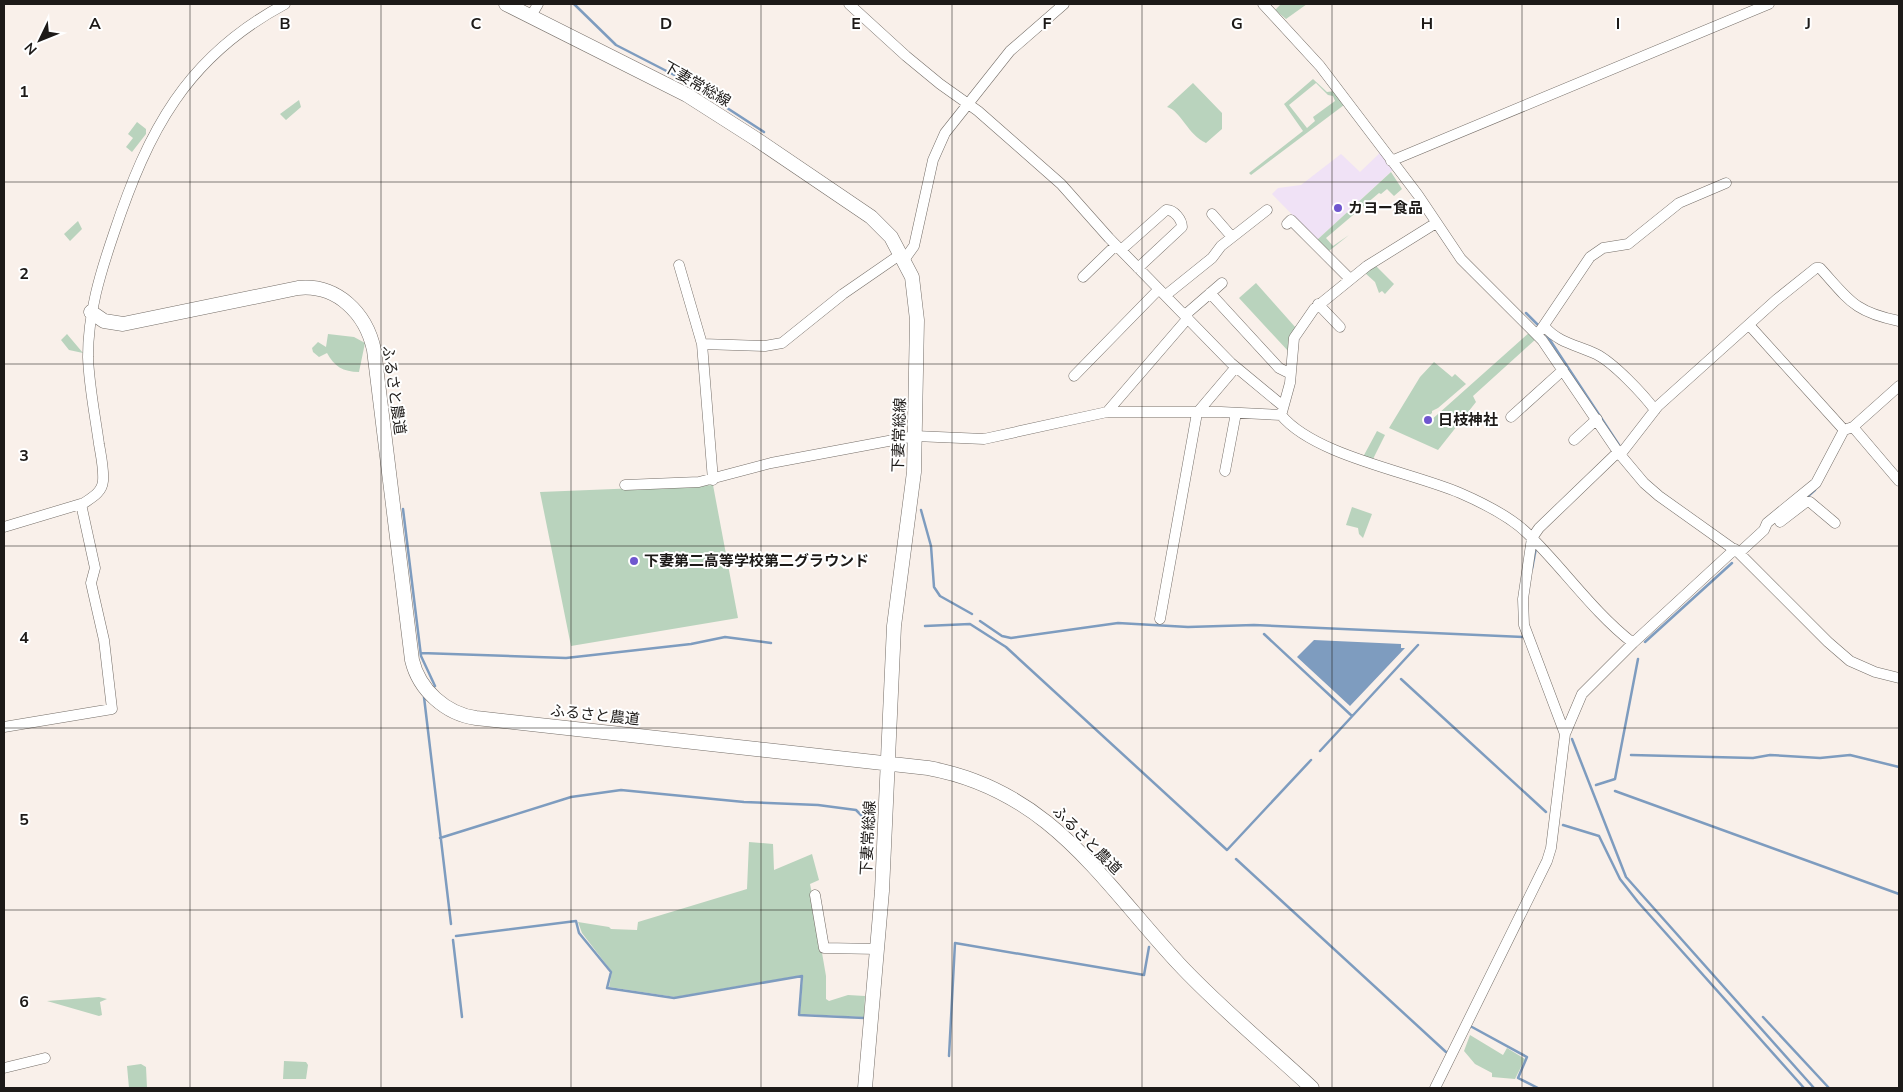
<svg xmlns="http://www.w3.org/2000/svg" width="1903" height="1092" font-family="'Nunito Sans','Noto Sans JP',sans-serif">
  <rect width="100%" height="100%" fill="#f9f0ea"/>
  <path fill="#f0e2f6" d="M 1383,150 L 1396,167 L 1317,240 L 1272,194 L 1278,188 L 1301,185 L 1341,154 L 1360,172 Z"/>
  <path fill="#b9d3bd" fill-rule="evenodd" d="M 1281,4 L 1307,4 L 1286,19 L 1275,10 Z
    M 1313,79 L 1327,92 L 1335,91 L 1344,105 L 1251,175 L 1249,173 L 1303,131 L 1284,104 ZM 1316,83 L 1328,95 L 1333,96 L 1335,101 L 1313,117 L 1315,121 L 1307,128 L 1289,105 Z
    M 1193,83 L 1222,113 L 1222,129 L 1206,143 C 1188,135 1181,111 1167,107 Z
    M 299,100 L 301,107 L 286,120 L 280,114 Z
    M 137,122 L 146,129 L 146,134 L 132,152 L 126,147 L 133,138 L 128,134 Z
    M 1391,172 L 1402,189 L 1394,196 L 1387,189 L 1381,194 L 1379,193 L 1326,238 L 1333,246 L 1349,235 L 1329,251 L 1317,240 Z
    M 78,221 L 82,229 L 70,241 L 64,234 Z
    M 1375,265 L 1394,284 L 1385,294 L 1382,291 L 1379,293 L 1375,282 L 1364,272 Z
    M 1256,283 L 1296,328 L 1289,352 L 1239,298 Z
    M 1530,332 L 1536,339 L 1473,396 L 1476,402 L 1438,450 L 1389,428 L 1420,377 L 1434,362 L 1452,377 L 1455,374 L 1466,384 L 1438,408 L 1432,411 L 1432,413 L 1426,418 L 1429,422 Z
    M 67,334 L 83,353 L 69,350 L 61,340 Z
    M 328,334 L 354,337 L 365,343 L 359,372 C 343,372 334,366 327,353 L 319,357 L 313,352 L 312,348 L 318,342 L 326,347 Z
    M 1377,431 L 1385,435 L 1372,461 L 1363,457 Z
    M 713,485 L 738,618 L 571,646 L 540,492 Z
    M 1352,507 L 1372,514 L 1363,538 L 1359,534 L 1358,528 L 1346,525 Z
    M 749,842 L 773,844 L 774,870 L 812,854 L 819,880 L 810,884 L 811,889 L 826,976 L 826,999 L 829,1001 L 848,995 L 865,996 L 864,1017 L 800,1014 L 803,975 L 675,997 L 609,987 L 612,972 L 582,933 L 578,922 L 609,927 L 611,929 L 637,930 L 638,922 L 747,889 Z
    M 99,997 L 107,999 L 100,1002 L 102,1015 L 99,1016 L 47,1001 Z
    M 1470,1035 L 1503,1055 L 1507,1048 L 1525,1059 L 1515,1079 L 1492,1077 L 1492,1073 L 1475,1064 L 1464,1051 Z
    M 284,1061 L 306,1062 L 308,1065 L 306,1079 L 283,1079 Z
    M 141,1064 L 146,1067 L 147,1088 L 129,1088 L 127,1066 Z"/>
  <path fill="#7e9cbf" d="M 1314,640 L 1401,644 L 1401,648 L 1405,648 L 1350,706 L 1297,657 Z"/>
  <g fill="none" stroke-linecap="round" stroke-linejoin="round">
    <path stroke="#7e9cbf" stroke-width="2.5" d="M 574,4 L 616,45 L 684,80 L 764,132
      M 1526,313 L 1539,326
      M 1546,334 L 1619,445
      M 1806,498 L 1815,490
      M 403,509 L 421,656 L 435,686
      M 921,510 L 931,546 L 934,587 L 940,596 L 972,614
      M 1532,569 L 1536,548
      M 980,621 L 1002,636 L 1011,638 L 1118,623 L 1188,627 L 1254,625 L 1523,637
      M 925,626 L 970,624 L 1006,647 L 1227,850 L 1311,760
      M 1264,634 L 1352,716
      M 1645,642 L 1732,563
      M 421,653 L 566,658 L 691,644 L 725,637 L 771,643
      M 1401,679 L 1546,812
      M 424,697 L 451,924
      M 1572,739 L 1626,877 L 1814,1088
      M 1320,751 L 1418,645
      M 1631,755 L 1753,758 L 1770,755 L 1820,758 L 1850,755 L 1899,767
      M 1596,785 L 1615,779 L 1638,659
      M 1615,791 L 1899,894
      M 1563,825 L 1599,836 L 1620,879 L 1638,902 L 1804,1088
      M 440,838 L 571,797 L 621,790 L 744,802 L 818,805 L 856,810 L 863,817
      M 1236,859 L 1446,1052
      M 456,936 L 576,921 L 579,933 L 611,972 L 607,988 L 674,998 L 802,976 L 799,1015 L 864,1018
      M 453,940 L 462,1017
      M 1763,1017 L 1829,1088
      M 1472,1027 L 1527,1057 L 1518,1078 L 1538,1088
      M 949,1056 L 955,943 L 1144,975 L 1149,947"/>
    <defs>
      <path id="street" d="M 849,4 L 906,56 L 940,84 L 978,111 L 1061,184 L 1109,238 L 1231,363 L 1283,406
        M 1263,4 L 1320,66 L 1418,195 L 1461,259 L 1542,340 L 1618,452 L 1644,483 L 1659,496 L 1739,553 L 1828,642 L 1850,661 L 1875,672 L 1899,678
        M 531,16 L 538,4
        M 1391,161 L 1769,4
        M 1212,214 L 1232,237
        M 1287,224 L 1291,220 L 1350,279
        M 1121,250 L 1166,210 C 1174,209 1182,220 1182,227 L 1138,268
        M 904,260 L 914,246 L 933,160 L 945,133 L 1010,51 L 1064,4
        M 679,265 L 702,344
        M 1083,277 L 1116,245
        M 1210,293 L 1279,368 L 1289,373
        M 1166,295 L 1212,258 L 1221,246 L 1267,210
        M 1318,304 L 1340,327
        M 1185,315 L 1222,283
        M 1545,327 C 1559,343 1577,345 1596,354 C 1614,363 1643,394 1655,410
        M 1538,334 L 1590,257 L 1603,248 L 1628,244 L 1679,203 L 1726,183
        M 1074,376 L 1159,289
        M 1107,412 L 1188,318
        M 1282,412 L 1290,383 L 1294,338 L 1314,309 L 1367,266 L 1436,223
        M 1281,415 C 1315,456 1411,472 1460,493 C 1483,503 1510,516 1528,534 C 1564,569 1593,612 1633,643
        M 1511,417 L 1563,370
        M 1853,427 L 1899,481
        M 1844,430 L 1853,427 L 1899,386
        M 1574,440 L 1597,419
        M 1620,455 L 1658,406 L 1776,300 L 1816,268 L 1820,268 C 1849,300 1854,312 1899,321
        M 1225,471 L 1236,413
        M 713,480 L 702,344 L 765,346 L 782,343 L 843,294 L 901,254
        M 625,485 L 699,482 L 771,463 L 915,436 L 984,439 L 1107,412 L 1221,412 L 1281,415
        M 1780,522 L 1806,502 L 1810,502 L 1835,523
        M 4,527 L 84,503 C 93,497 102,492 103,481 C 104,469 101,456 99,444 C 95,415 89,386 88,357 C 88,313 100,274 114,233 C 148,131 186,57 285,4
        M 1739,553 L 1764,530 L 1767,523 L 1816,483 L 1844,430 L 1750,326
        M 1160,619 L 1197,413 L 1236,367
        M 4,727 L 112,709 L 104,640 L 91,583 L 95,568 L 81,504
        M 1565,734 L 1524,625 L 1523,599 L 1532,538 L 1539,528 L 1618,452
        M 815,895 L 824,948 L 878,949
        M 4,1068 L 45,1058
        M 1435,1088 L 1547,861 L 1551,848 L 1565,734 L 1582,694 L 1633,643 L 1735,549"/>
      <path id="secondary" d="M 506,4 L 687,95 L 756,139 L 871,217 L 891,237 L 912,277 L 917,320 L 914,472 L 894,626 L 882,891 L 865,1088
        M 91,312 L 104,321 L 123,324 L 298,288 C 337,284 366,313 374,350 L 412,660 C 419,690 446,714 476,718 L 928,768 C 1050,790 1101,880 1179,964 C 1220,1008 1268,1047 1312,1088"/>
    </defs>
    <use href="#street" stroke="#756e68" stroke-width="11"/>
    <use href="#secondary" stroke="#756e68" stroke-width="15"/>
    <use href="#street" stroke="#fff" stroke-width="10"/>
    <use href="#secondary" stroke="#fff" stroke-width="14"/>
  </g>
  <path fill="none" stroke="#1d1a18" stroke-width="1" stroke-opacity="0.55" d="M 190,4 L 190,1088M 381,4 L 381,1088M 571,4 L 571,1088M 761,4 L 761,1088M 952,4 L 952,1088M 1142,4 L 1142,1088M 1332,4 L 1332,1088M 1522,4 L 1522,1088M 1713,4 L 1713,1088M 4,182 L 1899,182M 4,364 L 1899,364M 4,546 L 1899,546M 4,728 L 1899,728M 4,910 L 1899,910"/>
  <g fill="#6f56cf" stroke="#fff" stroke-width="2">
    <circle cx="1338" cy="208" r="5"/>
    <circle cx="1428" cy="420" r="5"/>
    <circle cx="634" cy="561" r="5"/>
  </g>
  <g text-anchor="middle" stroke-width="4" stroke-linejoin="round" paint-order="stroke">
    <g font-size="15" fill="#1d1a18" stroke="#fff">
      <text transform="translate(697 84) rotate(30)" y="5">下妻常総線</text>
      <text transform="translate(394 390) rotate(82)" y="5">ふるさと農道</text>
      <text transform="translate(899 435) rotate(-88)" y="5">下妻常総線</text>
      <text transform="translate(595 715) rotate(6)" y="5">ふるさと農道</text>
      <text transform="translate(868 838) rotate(-87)" y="5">下妻常総線</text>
      <text transform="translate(1087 840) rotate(45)" y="5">ふるさと農道</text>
    </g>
    <g font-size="15" font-weight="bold" fill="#1d1a18" stroke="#fff" text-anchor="start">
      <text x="1348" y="213">カヨー食品</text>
      <text x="1438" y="425">日枝神社</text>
      <text x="644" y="566">下妻第二高等学校第二グラウンド</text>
    </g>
  </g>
  <g font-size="16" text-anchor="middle" font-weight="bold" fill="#1d1a18" stroke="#fff" stroke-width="4" stroke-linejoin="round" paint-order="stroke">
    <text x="95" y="29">A</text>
    <text x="285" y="29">B</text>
    <text x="476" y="29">C</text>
    <text x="666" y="29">D</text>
    <text x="856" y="29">E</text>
    <text x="1047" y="29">F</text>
    <text x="1237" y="29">G</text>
    <text x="1427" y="29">H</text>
    <text x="1618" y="29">I</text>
    <text x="1808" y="29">J</text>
    <text x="24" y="97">1</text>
    <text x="24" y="279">2</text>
    <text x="24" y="461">3</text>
    <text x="24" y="643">4</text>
    <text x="24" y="825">5</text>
    <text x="24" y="1007">6</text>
  </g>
  <rect width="1903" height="1092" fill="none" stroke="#1d1a18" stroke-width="10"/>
  <g transform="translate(40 40) rotate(227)" stroke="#ffffff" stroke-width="4" paint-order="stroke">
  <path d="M0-4L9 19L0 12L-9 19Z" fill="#1d1a18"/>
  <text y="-8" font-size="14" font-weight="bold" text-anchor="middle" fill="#1d1a18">N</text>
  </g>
</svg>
